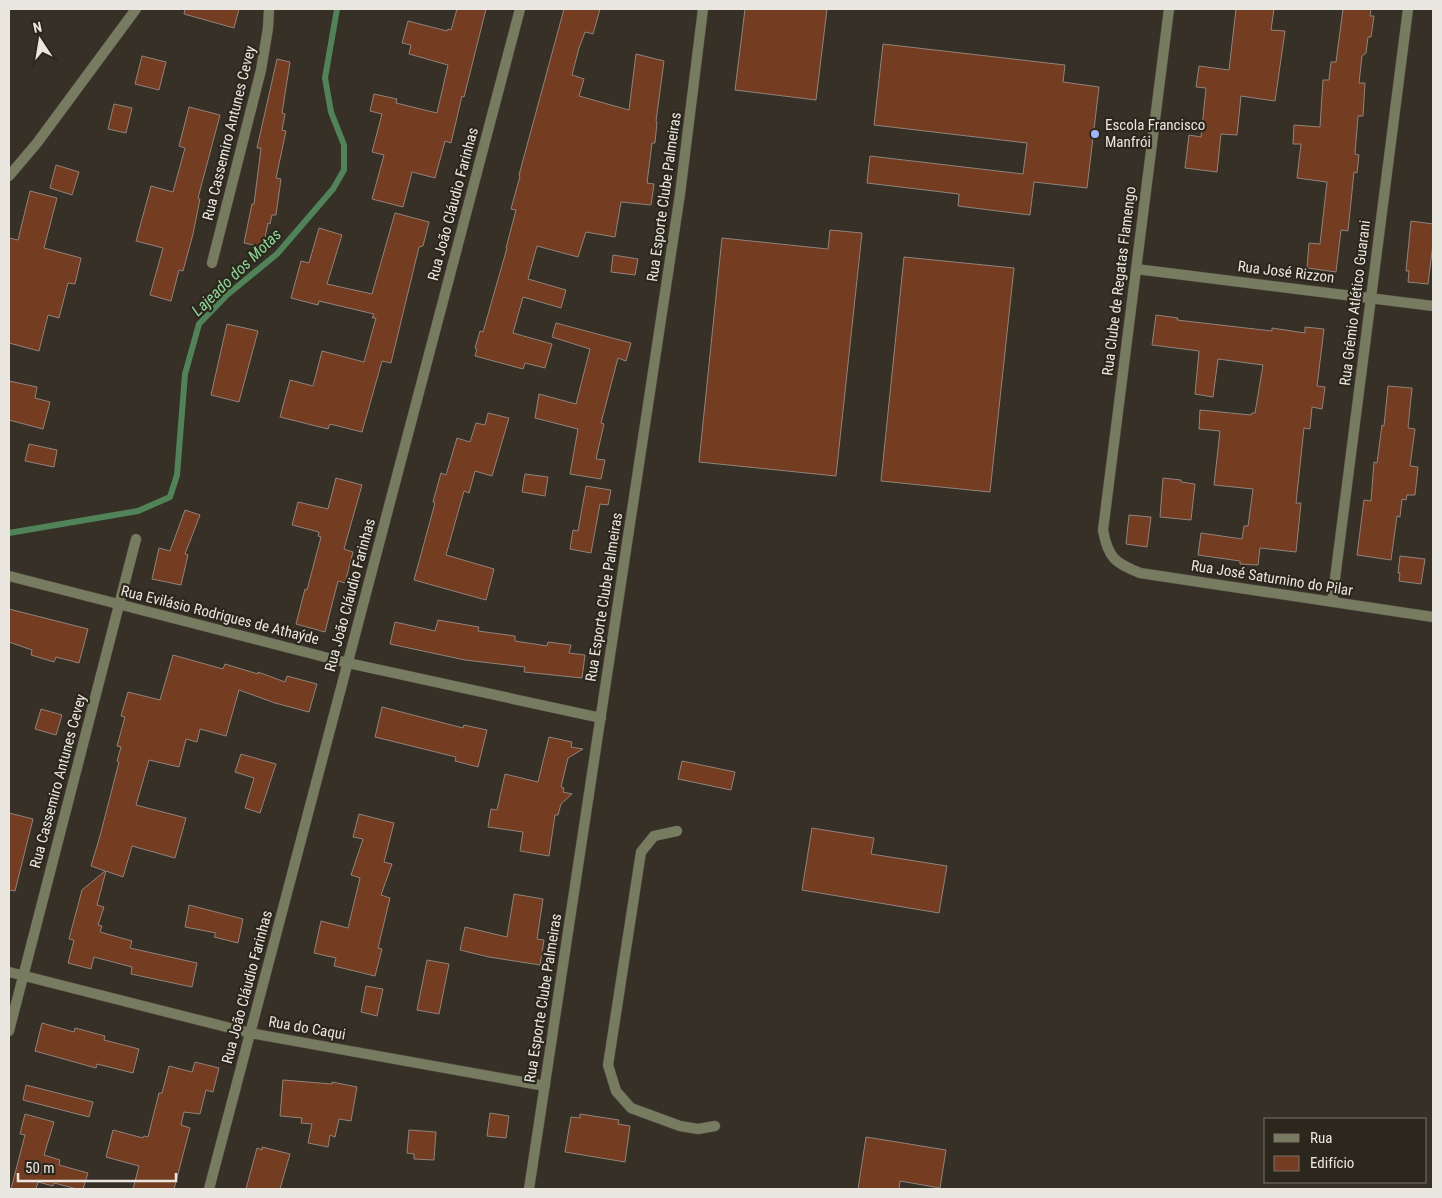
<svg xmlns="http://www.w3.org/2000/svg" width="1442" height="1198" font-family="'Roboto Condensed',sans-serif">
  <rect width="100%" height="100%" fill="#363027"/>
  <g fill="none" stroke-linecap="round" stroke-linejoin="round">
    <path stroke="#508458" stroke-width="6" d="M 9,533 L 138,511 L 170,497 L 177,475 L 185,374 L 199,324 L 227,295 L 277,254 L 333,189 L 344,170 L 344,145 L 331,112 L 325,78 L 337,9"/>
  </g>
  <path fill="#743c20" stroke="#90837c" d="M 185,9 L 239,9 L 234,28 L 184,14 Z
    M 457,9 L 486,9 L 464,97 L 462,96 L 451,143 L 445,141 L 435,178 L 412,172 L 403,207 L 372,199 L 384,155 L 372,152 L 382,114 L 370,111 L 374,94 L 397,99 L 396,103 L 437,113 L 448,65 L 409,54 L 411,45 L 402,43 L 408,21 L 447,31 L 448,29 L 451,30 Z
    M 564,9 L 600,9 L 593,34 L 585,32 L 579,48 L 572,75 L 584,79 L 579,96 L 629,110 L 636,54 L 664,61 L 656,121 L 657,122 L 655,143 L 652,143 L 647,183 L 654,184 L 651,205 L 621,202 L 615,237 L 586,232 L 578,257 L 537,246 L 528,279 L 566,290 L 561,308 L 523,297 L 513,333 L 552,344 L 545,368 L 525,363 L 523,369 L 475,356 L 477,349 L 475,348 L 480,331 L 483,332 L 507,248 L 506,248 L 516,210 L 511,209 L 520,176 L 519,175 Z
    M 745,9 L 827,9 L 816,100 L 735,90 Z
    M 1236,9 L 1274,9 L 1271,30 L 1285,31 L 1275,101 L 1241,96 L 1237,135 L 1221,134 L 1217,172 L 1185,168 L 1189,135 L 1201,137 L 1206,88 L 1196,87 L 1199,66 L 1229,70 Z
    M 1343,9 L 1371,9 L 1370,16 L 1374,16 L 1371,37 L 1368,37 L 1366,53 L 1362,56 L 1359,83 L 1365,83 L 1363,116 L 1358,116 L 1355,154 L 1359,155 L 1357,173 L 1354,172 L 1348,231 L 1341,230 L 1336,272 L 1307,268 L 1309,243 L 1320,244 L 1327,182 L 1297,178 L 1301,144 L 1293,144 L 1294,125 L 1320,127 L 1323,80 L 1329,80 L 1331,62 L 1336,62 Z
    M 883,44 L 1065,65 L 1063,82 L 1099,87 L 1087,188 L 1034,182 L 1030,215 L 958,206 L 959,194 L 867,183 L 870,156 L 1023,174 L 1027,143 L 874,125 Z
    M 142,56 L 166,62 L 159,90 L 135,84 Z
    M 277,59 L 290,62 L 282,113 L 285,114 L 282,130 L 286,131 L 276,178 L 281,179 L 276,215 L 272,215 L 270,224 L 268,223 L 263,247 L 244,243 L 252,204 L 254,204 L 261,148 L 257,148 Z
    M 114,104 L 132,108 L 126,133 L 108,129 Z
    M 189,107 L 220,115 L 198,198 L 200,199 L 193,234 L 183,271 L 179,270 L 171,301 L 150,295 L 163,248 L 136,241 L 151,186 L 173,192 L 185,148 L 179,146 Z
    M 56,165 L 79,172 L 72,195 L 50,188 Z
    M 30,191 L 57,198 L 44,248 L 81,258 L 75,284 L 68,283 L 59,318 L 48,315 L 39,351 L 9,343 L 9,238 L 18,240 Z
    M 395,213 L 429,222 L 423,246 L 419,247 L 391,363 L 382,361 L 362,432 L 330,424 L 328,429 L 280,417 L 290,380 L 313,386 L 322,351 L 364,362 L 376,318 L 372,318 L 374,314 L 319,301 L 318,305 L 291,298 L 301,261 L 309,263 L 319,228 L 342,235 L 327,284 L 372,294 Z
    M 1411,221 L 1433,224 L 1433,244 L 1428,284 L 1408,282 L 1409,271 L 1406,271 Z
    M 830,230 L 862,233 L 836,476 L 699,462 L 722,238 L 828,249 Z
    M 613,255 L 638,259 L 635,275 L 611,272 Z
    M 904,257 L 1014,268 L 990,492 L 881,481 Z
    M 1156,315 L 1178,318 L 1177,320 L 1272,331 L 1272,328 L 1305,333 L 1305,327 L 1324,329 L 1317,386 L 1325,387 L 1322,409 L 1312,407 L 1310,429 L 1304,428 L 1296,503 L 1301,503 L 1296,552 L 1260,548 L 1258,565 L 1240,564 L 1240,561 L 1198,555 L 1201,533 L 1242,539 L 1244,526 L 1248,526 L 1253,489 L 1214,485 L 1220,431 L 1199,429 L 1200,410 L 1251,415 L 1252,413 L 1255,413 L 1263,365 L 1218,359 L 1213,397 L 1195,394 L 1199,351 L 1152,345 Z
    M 556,323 L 631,343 L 626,361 L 618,358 L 601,423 L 604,424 L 596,459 L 605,460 L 601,479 L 570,474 L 578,429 L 535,418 L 539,394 L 576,404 L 590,349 L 552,337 Z
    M 227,324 L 258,331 L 239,402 L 211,395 Z
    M 9,381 L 37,387 L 35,398 L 50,402 L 43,429 L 9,420 Z
    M 1388,386 L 1412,388 L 1408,428 L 1415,429 L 1410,466 L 1418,467 L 1415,495 L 1407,495 L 1406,500 L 1402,499 L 1400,517 L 1397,516 L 1391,560 L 1357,555 L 1364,500 L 1371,501 L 1374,462 L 1377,463 L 1382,425 L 1384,426 Z
    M 488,413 L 509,418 L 492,476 L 475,471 L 469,493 L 464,491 L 446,555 L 494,569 L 486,600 L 414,580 L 435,503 L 433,502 L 441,473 L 446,475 L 457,438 L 470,442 L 476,423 L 485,425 Z
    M 29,444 L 57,450 L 54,467 L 25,461 Z
    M 525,474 L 548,477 L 545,496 L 522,492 Z
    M 336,478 L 362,485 L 344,549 L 353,552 L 345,583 L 338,581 L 325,632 L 296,624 L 305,589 L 307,590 L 321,537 L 318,536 L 319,532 L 292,525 L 298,502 L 328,509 Z
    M 1163,478 L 1181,480 L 1181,482 L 1195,484 L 1191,520 L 1160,517 Z
    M 586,486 L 611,490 L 608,505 L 600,504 L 591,553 L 570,549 L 573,530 L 578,531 Z
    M 185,510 L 200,515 L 185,554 L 188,555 L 181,585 L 152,579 L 159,548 L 170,551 Z
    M 1129,515 L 1151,517 L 1147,547 L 1126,544 Z
    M 1400,556 L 1425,559 L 1421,584 L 1399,581 L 1400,573 L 1398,573 Z
    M 9,609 L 88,629 L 79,663 L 56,657 L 54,662 L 31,655 L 32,650 L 9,642 Z
    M 438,620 L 479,627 L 478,631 L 515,636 L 515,641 L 547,646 L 548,642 L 571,645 L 569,653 L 585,655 L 582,678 L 524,672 L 525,667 L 465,660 L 390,644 L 395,622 L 435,631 Z
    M 173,655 L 223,669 L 225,664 L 258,674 L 258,672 L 285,682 L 287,676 L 317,684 L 309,712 L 275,703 L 239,690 L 226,736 L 200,729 L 197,742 L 186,739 L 179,767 L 149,760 L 136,805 L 186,818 L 175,858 L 132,846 L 123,877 L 106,871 L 97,905 L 104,907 L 98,925 L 102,926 L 100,932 L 132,941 L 130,948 L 197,963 L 192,987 L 131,974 L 132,967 L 94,957 L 91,969 L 68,963 L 74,940 L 69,939 L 82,890 L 105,871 L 91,866 L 100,836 L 119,762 L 117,761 L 121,747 L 117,746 L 125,717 L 121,716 L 128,692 L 160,700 Z
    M 382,707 L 463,728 L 464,725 L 487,730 L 478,767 L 455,761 L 456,757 L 375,737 Z
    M 41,709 L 62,715 L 56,735 L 35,729 Z
    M 549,737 L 572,742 L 571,747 L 583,749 L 568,758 L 561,787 L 564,788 L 563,792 L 572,794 L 561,804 L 558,815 L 555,815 L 549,856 L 520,851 L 523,832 L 488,827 L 491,809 L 497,810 L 505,774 L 538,782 Z
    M 241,754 L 276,764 L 260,813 L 245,808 L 254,778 L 235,772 Z
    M 682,761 L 735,772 L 731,790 L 678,779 Z
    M 9,813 L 33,819 L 15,891 L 9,890 Z
    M 359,814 L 394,823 L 384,862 L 392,864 L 381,895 L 390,898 L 378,948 L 382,949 L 375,976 L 334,966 L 336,958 L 314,953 L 321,921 L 348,928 L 360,878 L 351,875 L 363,839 L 353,837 Z
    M 812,828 L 874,838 L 871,854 L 947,866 L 939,913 L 802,890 Z
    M 514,894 L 543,899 L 537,939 L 544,940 L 540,965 L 489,957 L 460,950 L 465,927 L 507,937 Z
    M 189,905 L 243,919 L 238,943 L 214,937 L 216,933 L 185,927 Z
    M 427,960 L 449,964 L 439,1014 L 417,1010 Z
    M 366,986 L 383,989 L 377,1016 L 361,1012 Z
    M 42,1023 L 74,1032 L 75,1028 L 105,1036 L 104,1040 L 139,1049 L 133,1073 L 97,1064 L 96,1068 L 35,1051 Z
    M 195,1062 L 219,1068 L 213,1092 L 206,1090 L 200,1114 L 184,1112 L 181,1125 L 190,1128 L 174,1189 L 133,1189 L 139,1166 L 106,1157 L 113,1130 L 143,1138 L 144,1136 L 148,1137 L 159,1093 L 162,1093 L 169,1066 L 192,1072 Z
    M 283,1080 L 332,1084 L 332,1082 L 357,1087 L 351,1121 L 339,1119 L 335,1137 L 330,1135 L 328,1147 L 308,1143 L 312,1124 L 301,1123 L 302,1118 L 280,1116 Z
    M 26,1085 L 93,1102 L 89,1117 L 23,1100 Z
    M 490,1113 L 509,1116 L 506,1138 L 487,1136 Z
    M 25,1114 L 54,1122 L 44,1155 L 60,1160 L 59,1165 L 88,1173 L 83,1189 L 77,1189 L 54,1183 L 53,1186 L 38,1182 L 36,1189 L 11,1189 L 25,1135 L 20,1134 Z
    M 580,1114 L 619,1120 L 618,1124 L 630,1126 L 625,1162 L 565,1152 L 571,1117 L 580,1118 Z
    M 409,1130 L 436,1132 L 434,1160 L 414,1159 L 414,1154 L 407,1153 Z
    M 866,1137 L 946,1150 L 940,1188 L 900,1181 L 899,1189 L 858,1189 Z
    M 262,1147 L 290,1154 L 280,1189 L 246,1189 L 257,1148 L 262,1150 Z"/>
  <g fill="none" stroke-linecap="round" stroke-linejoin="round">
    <defs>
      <path id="lane" d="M 677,831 L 654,836 L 641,852 L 608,1065 L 616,1091 L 631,1108 L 680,1126 L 698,1129 L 715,1126"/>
      <path id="street" d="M 1169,9 L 1103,530 C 1108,558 1115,563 1140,573 L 1433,617
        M 9,176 L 37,143 L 136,9
        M 212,263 L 261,70 L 268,28 L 269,9
        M 1136,269 L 1433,306
        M 9,576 L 348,663 L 601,718
        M 1332,602 L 1408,9
        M 9,972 L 250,1033 L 545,1086
        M 9,1031 L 136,539
        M 209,1189 L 520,9
        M 529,1189 L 680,194 L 703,9"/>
    </defs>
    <use href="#lane" stroke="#534d45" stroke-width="11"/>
    <use href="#street" stroke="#534d45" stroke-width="11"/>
    <use href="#lane" stroke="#777b60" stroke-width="10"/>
    <use href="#street" stroke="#777b60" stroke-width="10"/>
  </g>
  <circle fill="#9eb4fd" stroke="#2c271d" stroke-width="2" cx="1095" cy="134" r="5"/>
  <g text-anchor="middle" stroke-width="4.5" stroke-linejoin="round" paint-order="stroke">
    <g font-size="15" fill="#eae6e0" stroke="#2c271d" text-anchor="start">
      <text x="1105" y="130">Escola Francisco<tspan x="1105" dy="17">Manfrói</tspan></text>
    </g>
    <g font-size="15" fill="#eae6e0" stroke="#2c271d">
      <text transform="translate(229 133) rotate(-76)" y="5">Rua Cassemiro Antunes Cevey</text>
      <text transform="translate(664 197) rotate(-82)" y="5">Rua Esporte Clube Palmeiras</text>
      <text transform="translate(453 204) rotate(-75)" y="5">Rua João Cláudio Farinhas</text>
      <text transform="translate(1286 272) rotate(7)" y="5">Rua José Rizzon</text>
      <text transform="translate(1119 281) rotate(-83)" y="5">Rua Clube de Regatas Flamengo</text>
      <text transform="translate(1355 303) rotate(-83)" y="5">Rua Grêmio Atlético Guarani</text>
      <text transform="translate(1272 578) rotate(9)" y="5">Rua José Saturnino do Pilar</text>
      <text transform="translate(350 595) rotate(-75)" y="5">Rua João Cláudio Farinhas</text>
      <text transform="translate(604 597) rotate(-81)" y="5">Rua Esporte Clube Palmeiras</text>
      <text transform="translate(220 615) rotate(14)" y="5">Rua Evilásio Rodrigues de Athaýde</text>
      <text transform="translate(58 781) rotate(-75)" y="5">Rua Cassemiro Antunes Cevey</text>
      <text transform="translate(247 987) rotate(-75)" y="5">Rua João Cláudio Farinhas</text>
      <text transform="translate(543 998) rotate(-81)" y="5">Rua Esporte Clube Palmeiras</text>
      <text transform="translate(307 1028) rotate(10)" y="5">Rua do Caqui</text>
    </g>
    <g font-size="16" font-style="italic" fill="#8cd897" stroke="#2c271d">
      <text transform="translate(236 272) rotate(-44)" y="6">Lajeado dos Motas</text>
    </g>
  </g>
  <rect width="1442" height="1198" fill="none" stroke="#eae6e0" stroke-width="20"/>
  <rect x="1264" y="1118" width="162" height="65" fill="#2c271d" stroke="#78736b"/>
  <rect x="1274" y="1134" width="25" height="8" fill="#777b60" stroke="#78736b"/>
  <text x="1310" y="1143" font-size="15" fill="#eae6e0">Rua</text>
  <rect x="1274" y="1156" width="25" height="15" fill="#743c20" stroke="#78736b"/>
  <text x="1310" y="1168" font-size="15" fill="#eae6e0">Edifício</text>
  <g transform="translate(40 40) rotate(348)" stroke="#2c271d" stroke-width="4" paint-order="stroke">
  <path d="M0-4L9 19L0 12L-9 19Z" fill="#eae6e0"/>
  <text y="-8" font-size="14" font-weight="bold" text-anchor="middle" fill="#eae6e0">N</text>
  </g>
  <path d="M18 1173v8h158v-8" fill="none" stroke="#eae6e0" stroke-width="2.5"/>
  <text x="25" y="1173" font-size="15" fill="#eae6e0" stroke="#2c271d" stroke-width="4" paint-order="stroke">50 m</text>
</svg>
